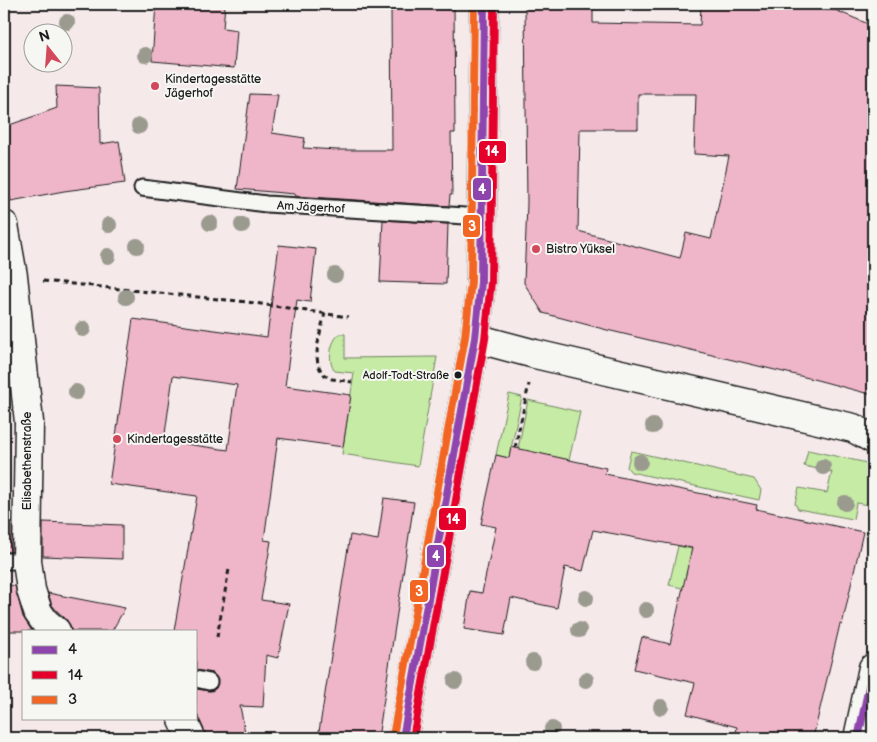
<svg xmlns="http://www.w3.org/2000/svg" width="877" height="742" font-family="'Balsamiq Sans',sans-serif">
  <rect width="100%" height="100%" fill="#f5e9ea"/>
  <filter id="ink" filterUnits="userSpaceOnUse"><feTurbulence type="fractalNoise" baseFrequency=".02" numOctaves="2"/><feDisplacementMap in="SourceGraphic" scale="10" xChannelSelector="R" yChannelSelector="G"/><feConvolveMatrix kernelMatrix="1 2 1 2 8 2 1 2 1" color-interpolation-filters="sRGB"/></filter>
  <g filter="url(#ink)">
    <path fill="#c6eba5" stroke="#718460" d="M 340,334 L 345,334 L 345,358 L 437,357 L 418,466 L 342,454 L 354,373 L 335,371 C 327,363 330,340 340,334 Z
      M 509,394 L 522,397 L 509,458 L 496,455 Z
      M 528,400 L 580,412 L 569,460 L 518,449 Z
      M 808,450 L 867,463 L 873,488 L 869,505 L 856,503 L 853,519 L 798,509 L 795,503 L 799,488 L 827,493 L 832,472 L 804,466 Z
      M 631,451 L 754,479 L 761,490 L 759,500 L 631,472 L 627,467 Z
      M 678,546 L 745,561 L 717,596 L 669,585 Z"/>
    <path fill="#efb6c9" stroke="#1c1c1c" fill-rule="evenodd" d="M 156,4 L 225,4 L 223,28 L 237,30 L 234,68 L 152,61 Z
      M 391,4 L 454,4 L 455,133 L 451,133 L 452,195 L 450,195 L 449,206 L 295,196 L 295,194 L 237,189 L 250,94 L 278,95 L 272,133 L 305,138 L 303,148 L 337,150 L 392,150 Z
      M 525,4 L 593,4 L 593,23 L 700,25 L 701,4 L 734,4 L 835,10 L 873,26 L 873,395 L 817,380 L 607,330 L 543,313 L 524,283 L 527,203 ZM 638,94 L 696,94 L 694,154 L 729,156 L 711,239 L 686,233 L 680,258 L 578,231 L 580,129 L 638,129 Z
      M 56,86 L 99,88 L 100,144 L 119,141 L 125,183 L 64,191 L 11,201 L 4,177 L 4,127 L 57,108 Z
      M 383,220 L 448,224 L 446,284 L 380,282 Z
      M 279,245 L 316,249 L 310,302 L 297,300 L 285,386 L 351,395 L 343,447 L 278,438 L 264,540 L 271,541 L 261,600 L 289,604 L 278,658 L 266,655 L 263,707 L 240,706 L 246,738 L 206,738 L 205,732 L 196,712 L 196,689 L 212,691 L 216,688 L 218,680 L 212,673 L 196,670 L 196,631 L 174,631 L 197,496 L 109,484 L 133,319 L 267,337 ZM 173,376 L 237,385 L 228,450 L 164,441 Z
      M 511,447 L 606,468 L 605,474 L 757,505 L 756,509 L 863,532 L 842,625 L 840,624 L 813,738 L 735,738 L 737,727 L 687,714 L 695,683 L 634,669 L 642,637 L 670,644 L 692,548 L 593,530 L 583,571 L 565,567 L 557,608 L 511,598 L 504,635 L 464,629 L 470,591 L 482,593 L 496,527 L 481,524 L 496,455 L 509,458 Z
      M 384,498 L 414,502 L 378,738 L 318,738 L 350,535 L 378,540 Z
      M 4,520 L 12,521 L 12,552 L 4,552 Z
      M 43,522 L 122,525 L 122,559 L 43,556 Z
      M 4,584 L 15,586 L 23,617 L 32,631 L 4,631 Z
      M 48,593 L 125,608 L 112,631 L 71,631 L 70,625 L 66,619 L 57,611 L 52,605 Z"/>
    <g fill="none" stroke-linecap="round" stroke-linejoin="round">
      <defs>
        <path id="lane" d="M 142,188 L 266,204 L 482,217
          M 4,561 L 27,561
          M 196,679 L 209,682"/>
        <path id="street" d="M 4,225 L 13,276 L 29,422 L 27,561 L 31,590 L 38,612 L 45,622 L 56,631
          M 475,338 L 535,354 L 853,428 L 873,439
          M 182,718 L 191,738"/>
        <path id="secondary" d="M 403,738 L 475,338 L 481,282 L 484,4
          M 858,738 L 873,668"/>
      </defs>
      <use href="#lane" stroke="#1c1c1c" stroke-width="19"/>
      <use href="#street" stroke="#1c1c1c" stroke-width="31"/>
      <use href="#secondary" stroke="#1c1c1c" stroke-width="31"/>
      <path stroke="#1c1c1c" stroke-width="3" stroke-dasharray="5 4" stroke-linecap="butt" d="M 43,281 L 247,302 L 348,317
        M 325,313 C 321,332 306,370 332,379 C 339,380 346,381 352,382
        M 515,448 L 529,384
        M 217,637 L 229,569"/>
      <use href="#lane" stroke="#f6f6f2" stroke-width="15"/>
      <use href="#street" stroke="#f6f6f2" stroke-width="28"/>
      <use href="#secondary" stroke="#f6f6f2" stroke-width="28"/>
      <defs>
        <path id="bus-1" d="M 403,738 L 475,338 L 481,282 L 484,4
          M 858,738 L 873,668"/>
        <path id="bus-2" d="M 413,738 L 485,339 L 491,282 L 494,4"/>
        <path id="bus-3" d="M 393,736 L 465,337 L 471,281 L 474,4"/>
      </defs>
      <use href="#bus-1" stroke="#f6f6f2" stroke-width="11"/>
      <use href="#bus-2" stroke="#f6f6f2" stroke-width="11"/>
      <use href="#bus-3" stroke="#f6f6f2" stroke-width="11"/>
      <use href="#bus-1" stroke="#8e44ad" stroke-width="8"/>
      <use href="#bus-2" stroke="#e4002b" stroke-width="8"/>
      <use href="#bus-3" stroke="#f26522" stroke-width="8"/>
    </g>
    <g fill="#9a9a8f">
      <circle cx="67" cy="22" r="8"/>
      <circle cx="145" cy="55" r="8"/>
      <circle cx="139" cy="126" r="8"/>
      <circle cx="210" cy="223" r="8"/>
      <circle cx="109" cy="225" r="8"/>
      <circle cx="242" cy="225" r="8"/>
      <circle cx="137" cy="246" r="8"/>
      <circle cx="108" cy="256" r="8"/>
      <circle cx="335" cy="275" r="8"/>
      <circle cx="126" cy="297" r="8"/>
      <circle cx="83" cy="329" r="8"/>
      <circle cx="76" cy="392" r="8"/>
      <circle cx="653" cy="426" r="8"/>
      <circle cx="640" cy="462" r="8"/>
      <circle cx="823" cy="467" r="8"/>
      <circle cx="845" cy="503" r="8"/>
      <circle cx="586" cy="598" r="8"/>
      <circle cx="646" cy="610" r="8"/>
      <circle cx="579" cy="630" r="8"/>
      <circle cx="533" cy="662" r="8"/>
      <circle cx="586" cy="680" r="8"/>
      <circle cx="455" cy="681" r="8"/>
      <circle cx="661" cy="707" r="8"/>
      <circle cx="552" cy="729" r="8"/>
    </g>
  </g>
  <g fill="#d1495b" stroke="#f6f6f2" stroke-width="2">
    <circle cx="155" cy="86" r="5"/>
    <circle cx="536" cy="249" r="5"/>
    <circle cx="117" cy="439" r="5"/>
  </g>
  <circle fill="#1c1c1c" stroke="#f6f6f2" stroke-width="2" cx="458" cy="375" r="4.5"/>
  <g text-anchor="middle" stroke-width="4" stroke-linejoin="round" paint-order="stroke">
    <g font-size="11" fill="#1c1c1c" stroke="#f6f6f2" text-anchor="end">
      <text x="449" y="379">Adolf-Todt-Straße</text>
    </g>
    <g font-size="12" fill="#1c1c1c" stroke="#f6f6f2" text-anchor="start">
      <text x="165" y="83">Kindertagesstätte<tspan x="165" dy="14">Jägerhof</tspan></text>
      <text x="546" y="253">Bistro Yüksel</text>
      <text x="127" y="443">Kindertagesstätte</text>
    </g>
    <g font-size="12" fill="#1c1c1c" stroke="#f6f6f2">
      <text transform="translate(311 207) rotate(3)" y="4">Am Jägerhof</text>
      <text transform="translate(27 461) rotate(-90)" y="4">Elisabethenstraße</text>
    </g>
  </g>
  <g stroke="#f6f6f2" stroke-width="2">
    <rect x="478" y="140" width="29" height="24" rx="5" fill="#e4002b"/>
    <rect x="472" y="177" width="20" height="24" rx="5" fill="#8e44ad"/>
    <rect x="462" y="214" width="19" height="24" rx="5" fill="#f26522"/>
    <rect x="438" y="507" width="29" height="24" rx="5" fill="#e4002b"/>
    <rect x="426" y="544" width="19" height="24" rx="5" fill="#8e44ad"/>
    <rect x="409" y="579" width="20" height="24" rx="5" fill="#f26522"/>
  </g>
  <g font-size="14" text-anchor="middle" font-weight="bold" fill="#fff">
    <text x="492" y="156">14</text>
    <text x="482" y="194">4</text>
    <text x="472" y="231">3</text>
    <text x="453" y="524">14</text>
    <text x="436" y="561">4</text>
    <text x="419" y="596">3</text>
  </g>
  <rect width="877" height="742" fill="none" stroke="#f6f6f2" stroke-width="20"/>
  <rect x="10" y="10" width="857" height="722" fill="none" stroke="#1c1c1c" stroke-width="2" filter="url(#ink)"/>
  <rect x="22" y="630" width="175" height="90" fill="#f6f6f2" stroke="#9f9f9c"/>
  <rect x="32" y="646" width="25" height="8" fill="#8e44ad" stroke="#9f9f9c"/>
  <text x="68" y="654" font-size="15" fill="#1c1c1c">4</text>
  <rect x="32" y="671" width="25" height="8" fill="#e4002b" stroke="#9f9f9c"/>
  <text x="68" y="680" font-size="15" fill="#1c1c1c">14</text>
  <rect x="32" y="696" width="25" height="8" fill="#f26522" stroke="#9f9f9c"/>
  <text x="68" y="704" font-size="15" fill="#1c1c1c">3</text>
  <g transform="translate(48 48) rotate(343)"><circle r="24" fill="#f6f6f2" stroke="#9f9f9c"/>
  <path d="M0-4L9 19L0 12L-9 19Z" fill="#d1495b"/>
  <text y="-8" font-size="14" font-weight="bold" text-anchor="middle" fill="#1c1c1c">N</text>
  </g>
</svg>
